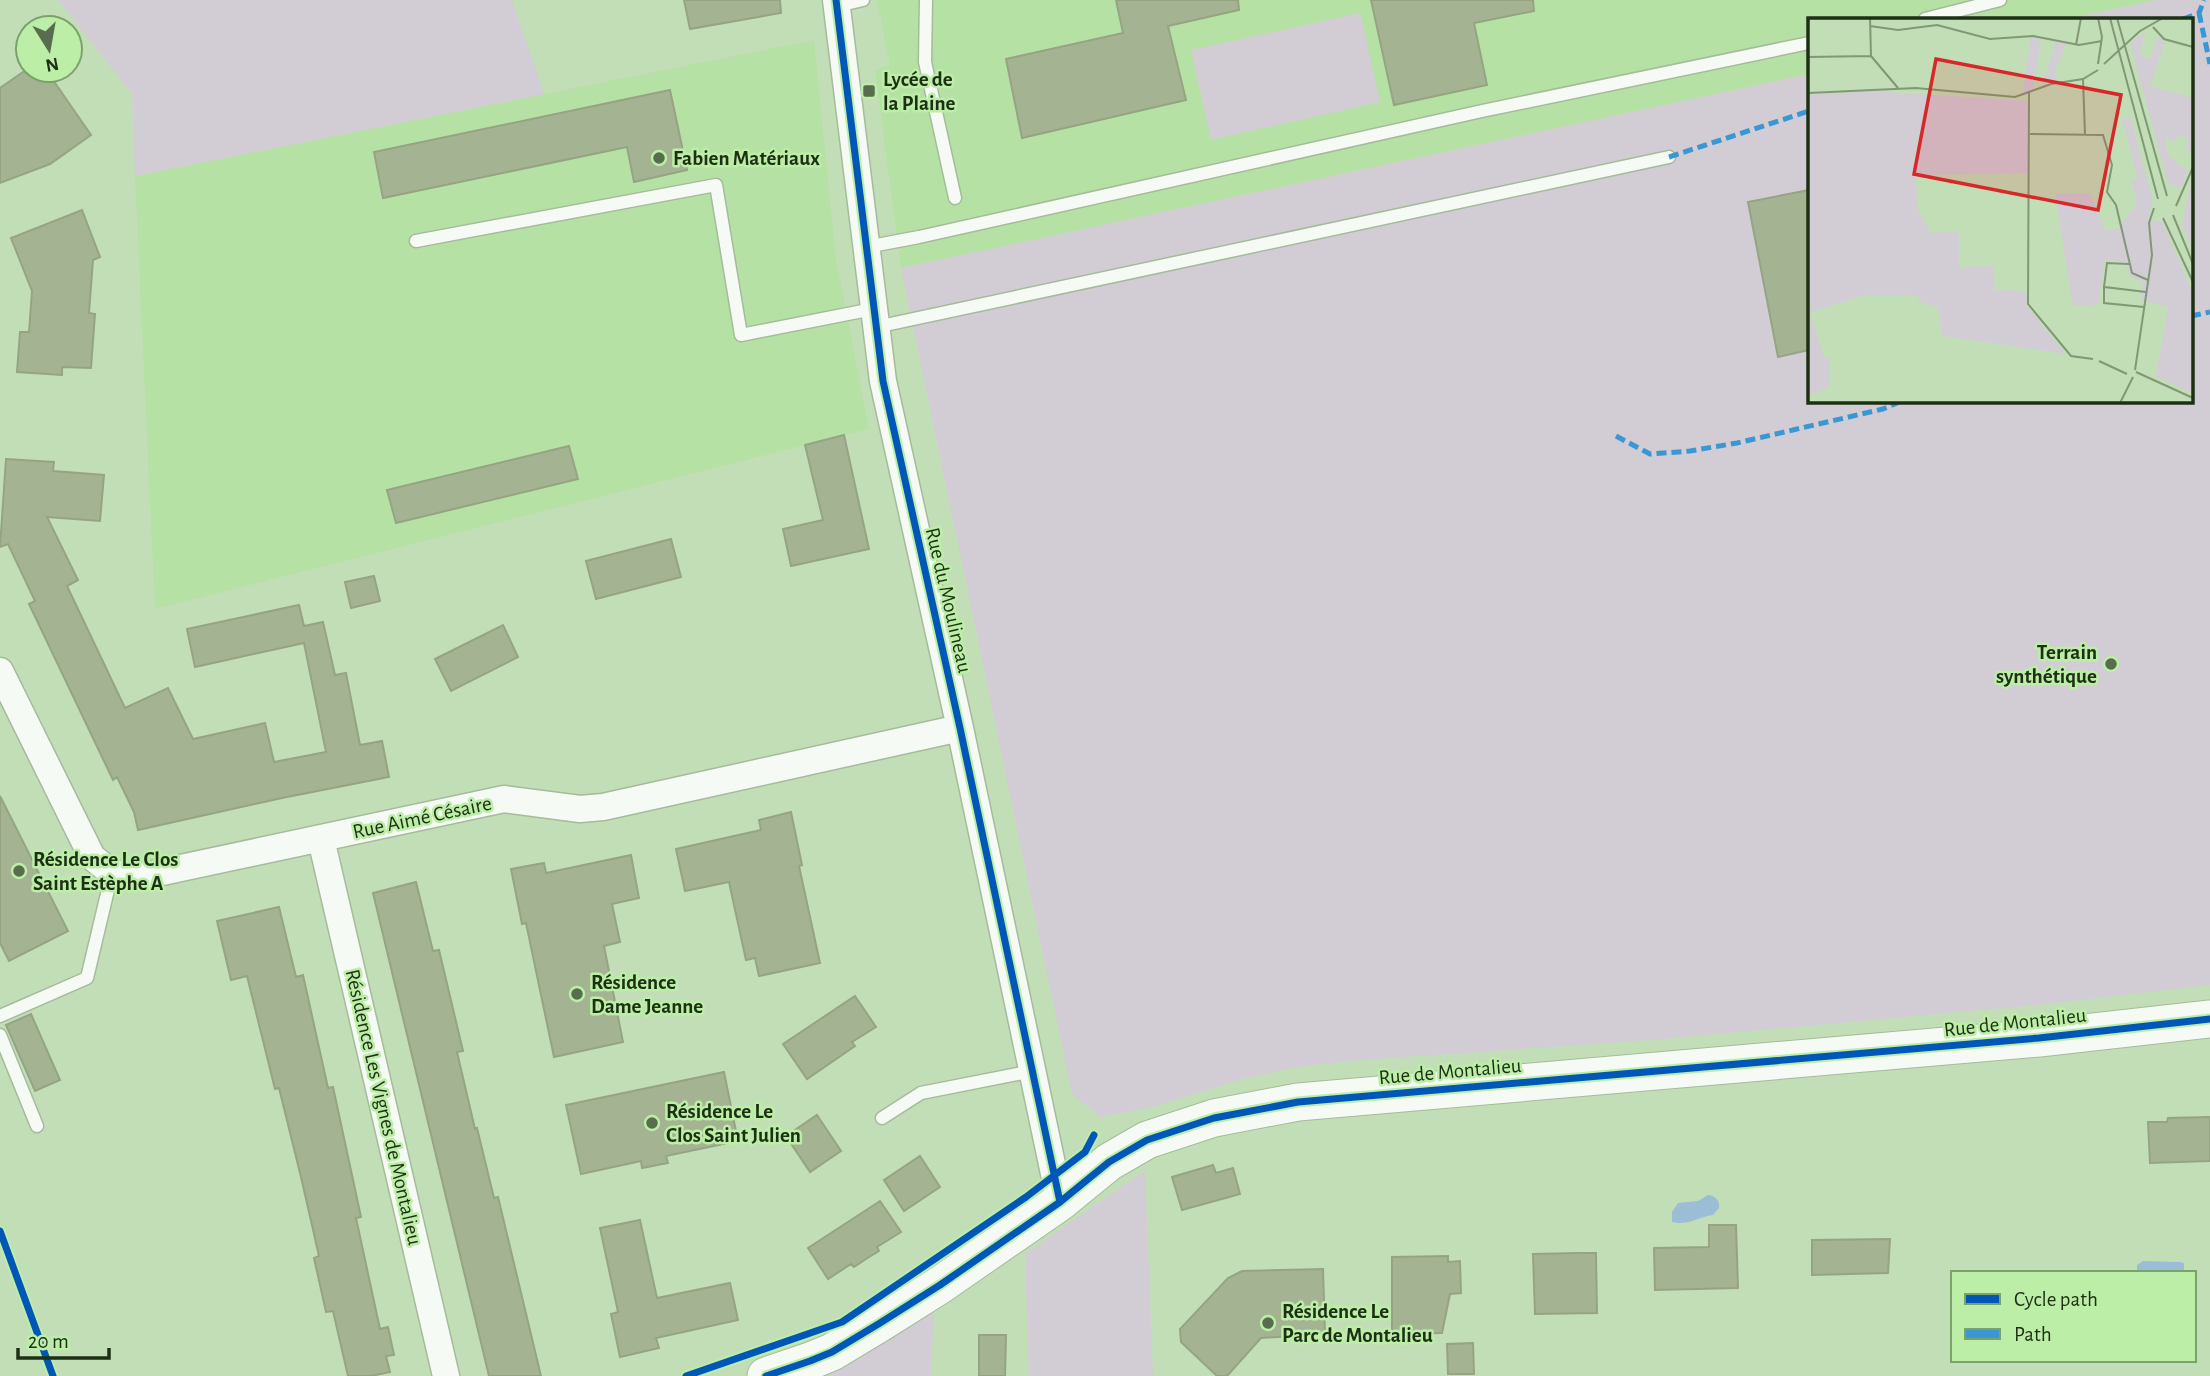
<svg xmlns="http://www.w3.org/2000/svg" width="2210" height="1376" font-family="'Alegreya Sans',sans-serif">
  <rect width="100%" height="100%" fill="#c2deb7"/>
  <path fill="#b6e1a4" d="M 877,0 L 2156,0 L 2066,19 L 1809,19 L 1809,74 L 901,268 L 875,70 L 890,65 Z
    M 814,40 L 836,259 L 869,429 L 155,609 L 135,176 Z"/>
  <path fill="#d2ccd5" d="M 58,0 L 512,0 L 544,94 L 135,176 L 132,94 Z
    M 2156,0 L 2210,0 L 2210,985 L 2037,1005 L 1652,1040 L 1347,1061 L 1293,1068 L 1246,1078 L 1149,1108 L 1100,1117 L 1072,1094 L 901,268 L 1809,74 L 1809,401 L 2191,401 L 2191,19 L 2066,19 Z
    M 1360,13 L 1380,102 L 1211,140 L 1191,50 Z
    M 1145,1170 L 1153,1376 L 1029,1376 L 1025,1254 Z
    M 934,1310 L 931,1376 L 818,1376 L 858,1359 Z"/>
  <path fill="#9bbed6" d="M 1708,1195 C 1716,1196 1720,1201 1719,1208 L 1713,1215 C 1698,1217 1688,1226 1672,1222 L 1672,1212 L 1678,1203 L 1698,1201 Z
    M 2143,1261 L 2180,1262 L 2184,1263 L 2184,1273 L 2137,1273 L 2137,1265 Z"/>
  <path fill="#a4b492" stroke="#95a483" stroke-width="2" d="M 684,0 L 780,0 L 781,13 L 690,29 Z
    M 1116,0 L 1238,0 L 1239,10 L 1168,26 L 1186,100 L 1022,138 L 1006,59 L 1123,33 Z
    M 1371,0 L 1533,0 L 1534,11 L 1474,23 L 1487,85 L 1394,105 Z
    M 26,70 L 46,70 L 91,135 L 50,164 L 0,183 L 0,88 Z
    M 670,90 L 687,170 L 634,182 L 627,147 L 383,198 L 374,152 Z
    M 1809,190 L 1809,350 L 1778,357 L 1748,202 Z
    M 82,210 L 100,257 L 93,260 L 89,313 L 95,314 L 91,368 L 62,367 L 62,375 L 17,372 L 20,332 L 29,332 L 32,291 L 11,238 Z
    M 844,435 L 869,549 L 791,566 L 783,529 L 823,520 L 805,445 Z
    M 569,446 L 578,479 L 396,523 L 387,490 Z
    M 6,459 L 54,462 L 53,471 L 104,475 L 100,521 L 47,517 L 78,580 L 67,586 L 125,708 L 168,688 L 193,739 L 265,723 L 274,762 L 326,752 L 304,643 L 195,667 L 187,629 L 299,605 L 304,626 L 323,622 L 335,675 L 346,673 L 360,745 L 382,741 L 389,777 L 282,798 L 138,830 L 134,812 L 117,777 L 113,780 L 29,604 L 35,601 L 8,544 L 0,547 Z
    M 671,539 L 681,577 L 596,599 L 586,561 Z
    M 374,576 L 380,601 L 351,608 L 345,582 Z
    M 503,625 L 518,657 L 451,691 L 435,659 Z
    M 0,796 L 68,931 L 9,961 L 0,943 Z
    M 791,812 L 802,865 L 799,866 L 820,963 L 759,976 L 755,958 L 746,960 L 729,882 L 685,891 L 676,849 L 761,830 L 759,820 Z
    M 631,855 L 639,898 L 612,904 L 620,942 L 604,946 L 623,1042 L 554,1057 L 526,923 L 522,924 L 511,869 L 544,863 L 546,873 Z
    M 416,882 L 433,951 L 439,950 L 463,1051 L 457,1052 L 475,1129 L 477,1128 L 494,1198 L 498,1197 L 541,1376 L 489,1376 L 373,893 Z
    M 279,907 L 296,977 L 303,975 L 328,1088 L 333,1087 L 361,1217 L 356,1218 L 380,1329 L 388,1327 L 394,1355 L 386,1356 L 390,1372 L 371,1376 L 348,1376 L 333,1311 L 326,1312 L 314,1258 L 319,1256 L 301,1177 L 279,1088 L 275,1089 L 247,976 L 231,980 L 217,921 Z
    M 855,996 L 876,1027 L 852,1042 L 855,1046 L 807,1079 L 783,1044 Z
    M 31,1014 L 60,1080 L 35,1091 L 6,1025 Z
    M 724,1072 L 738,1141 L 666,1156 L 668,1163 L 642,1168 L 641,1161 L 581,1174 L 566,1105 Z
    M 817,1115 L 841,1151 L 810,1172 L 786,1136 Z
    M 2210,1117 L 2210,1161 L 2150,1163 L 2148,1122 L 2167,1122 L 2168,1118 Z
    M 920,1156 L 940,1187 L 904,1211 L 884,1180 Z
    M 1213,1165 L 1216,1173 L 1233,1168 L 1240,1194 L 1182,1210 L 1172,1177 Z
    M 880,1201 L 901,1232 L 877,1247 L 879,1251 L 866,1259 L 854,1267 L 851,1264 L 828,1279 L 808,1248 Z
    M 640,1220 L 657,1298 L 730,1283 L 738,1320 L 656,1338 L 659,1348 L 620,1357 L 611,1314 L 618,1312 L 600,1228 Z
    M 1709,1225 L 1736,1225 L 1738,1288 L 1655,1290 L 1654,1248 L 1709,1247 Z
    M 1890,1239 L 1888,1273 L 1812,1275 L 1812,1240 Z
    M 1579,1253 L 1596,1253 L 1597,1313 L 1535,1314 L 1533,1254 Z
    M 1448,1256 L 1448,1262 L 1460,1261 L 1461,1293 L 1450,1294 L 1442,1333 L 1392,1334 L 1392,1257 Z
    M 1323,1269 L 1325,1334 L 1261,1338 L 1227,1376 L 1217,1376 L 1181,1342 L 1180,1329 L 1228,1278 L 1242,1271 Z
    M 979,1335 L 1006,1335 L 1005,1376 L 979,1376 Z
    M 1473,1343 L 1474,1374 L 1448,1374 L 1447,1344 Z"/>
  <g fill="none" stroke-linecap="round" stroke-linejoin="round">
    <defs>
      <path id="lane" d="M 926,0 L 925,62 L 955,198
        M 837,6 L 863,0
        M 1925,19 L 2000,0
        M 416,241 L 716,185 L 741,335 L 873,309
        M 866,247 L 919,237 L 1482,111 L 1809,43
        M 876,327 L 1669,157
        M 0,1016 L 87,978 L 112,873
        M 0,1035 L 37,1126
        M 882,1118 L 921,1093 L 1033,1071"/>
      <path id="street" d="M 836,0 L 883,381 L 960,728 L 1060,1202
        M 0,671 L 92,857 L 112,873 L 133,876 L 148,875 L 504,799 L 580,809 L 603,807 L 960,728
        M 321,839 L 446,1376"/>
      <path id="secondary" d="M 766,1376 L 810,1361 L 832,1352 L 880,1323 L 940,1285 L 1060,1202 L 1109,1162 L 1147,1140 L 1214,1118 L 1298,1102 L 2039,1038 L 2210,1019"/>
    </defs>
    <use href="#lane" stroke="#a5bb9c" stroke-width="15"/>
    <use href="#street" stroke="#a5bb9c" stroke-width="29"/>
    <use href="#secondary" stroke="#a5bb9c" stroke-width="39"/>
    <use href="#lane" stroke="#f6faf4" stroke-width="12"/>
    <use href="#street" stroke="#f6faf4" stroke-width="26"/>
    <use href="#secondary" stroke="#f6faf4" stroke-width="37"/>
    <path stroke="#3a97d3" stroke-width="5" stroke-dasharray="10 5" stroke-linecap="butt" d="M 2199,13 L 2210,64
      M 2183,19 L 2199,13 L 2204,0
      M 1669,157 L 1809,111
      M 2191,316 L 2210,312
      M 1616,436 L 1650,454 L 1690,451 L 1737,443 L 1883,409 L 1901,401"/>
    <defs>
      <path id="cycleway" d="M 836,0 L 883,381 L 960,728 L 1060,1202
        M 0,1231 L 53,1376
        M 686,1376 L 842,1322 L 1026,1197 L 1085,1152 L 1094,1135
        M 766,1376 L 810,1361 L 832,1352 L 880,1323 L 940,1285 L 1060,1202 L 1109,1162 L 1147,1140 L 1214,1118 L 1298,1102 L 2039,1038 L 2210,1019"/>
    </defs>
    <use href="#cycleway" stroke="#bceea7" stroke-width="11"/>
    <use href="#cycleway" stroke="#0057b8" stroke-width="7"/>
  </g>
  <g fill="#576d4d" stroke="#bceea7" stroke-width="2.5">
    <rect x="862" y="84" width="14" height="14" rx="3.5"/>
    <circle cx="659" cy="158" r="7"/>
    <circle cx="2111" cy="664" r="7"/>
    <circle cx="19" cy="871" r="7"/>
    <circle cx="577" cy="994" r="7"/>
    <circle cx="652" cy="1123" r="7"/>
    <circle cx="1268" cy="1323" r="7"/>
  </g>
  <g text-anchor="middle" stroke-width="5" stroke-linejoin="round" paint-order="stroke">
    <g font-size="21" font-weight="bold" fill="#1d3014" stroke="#bceea7" text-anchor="start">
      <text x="883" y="86">Lycée de<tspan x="883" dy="24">la Plaine</tspan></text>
      <text x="673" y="165">Fabien Matériaux</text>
      <text x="2097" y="659" text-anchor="end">Terrain<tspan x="2097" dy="24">synthétique</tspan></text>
      <text x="33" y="866">Résidence Le Clos<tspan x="33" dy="24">Saint Estèphe A</tspan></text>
      <text x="591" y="989">Résidence<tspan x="591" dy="24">Dame Jeanne</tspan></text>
      <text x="666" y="1118">Résidence Le<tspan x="666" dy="24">Clos Saint Julien</tspan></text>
      <text x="1282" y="1318">Résidence Le<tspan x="1282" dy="24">Parc de Montalieu</tspan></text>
    </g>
    <g font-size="21" fill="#1d3014" stroke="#bceea7">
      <text transform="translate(949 600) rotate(77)" y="7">Rue du Moulineau</text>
      <text transform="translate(422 817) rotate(-12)" y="7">Rue Aimé Césaire</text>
      <text transform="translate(2015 1022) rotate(-6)" y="7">Rue de Montalieu</text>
      <text transform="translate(1450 1071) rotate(-5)" y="7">Rue de Montalieu</text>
      <text transform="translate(384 1107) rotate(77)" y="7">Résidence Les Vignes de Montalieu</text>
    </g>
  </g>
  <g transform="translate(1808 18)">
    <rect width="385" height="385" fill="#c2deb7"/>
    <path d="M 337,14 L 332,38 L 343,41 L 349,19 L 357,23 L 342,68 L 385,80 L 385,136 L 377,130 L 382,122 L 372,116 L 365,124 L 357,118 L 360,137 L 380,153 L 374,168 L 368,169 L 360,165 L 322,26 ZM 223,20 L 233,21 L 225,71 L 214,76 ZM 248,23 L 258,26 L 247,54 L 250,61 L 234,67 ZM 64,73 L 219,83 L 220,155 L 108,157 L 109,190 L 123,215 L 151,214 L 151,249 L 185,248 L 187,272 L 218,273 L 219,288 L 258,336 L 134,318 L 130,290 L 111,283 L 110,277 L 56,277 L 2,295 L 16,339 L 22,339 L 22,369 L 0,378 L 0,77 ZM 322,98 L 345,183 L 339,202 L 354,203 L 385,276 L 385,375 L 348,359 L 360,289 L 333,282 L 335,265 L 322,258 L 317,243 L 297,242 L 290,287 L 265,288 L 247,175 L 282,175 L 297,213 L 309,211 L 329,186 L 324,162 L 330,160 L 314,102 ZM 385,155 L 385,232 L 374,207 Z" fill="#d2ccd5"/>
    <path fill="none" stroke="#809876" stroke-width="2" d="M 62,0 L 63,38 L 90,70M 290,0 L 294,19 L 290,46M 302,0 L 350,181M 309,0 L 359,178M 62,8 L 90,12 L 129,7 L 182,21 L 225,18 L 271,27 L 294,23M 345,9 L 356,21 L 385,29M 268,27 L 273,0M 0,39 L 63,38M 296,46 L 332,13 L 355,0M 275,61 L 277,117M 221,74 L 220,286 L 263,338 L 285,341M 0,75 L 108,70 L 207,79 L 243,66 L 275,61 L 290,52M 222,116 L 295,117 L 304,147 L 299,174 L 308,187 L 324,255 L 340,262M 368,188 L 385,149M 365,197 L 385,246M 355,200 L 385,264M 296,269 L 299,245 L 321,246M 336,289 L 296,285 L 296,269 L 338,274M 291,343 L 319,356M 327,352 L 344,237 L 341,205 L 346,190M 328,354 L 385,380M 312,385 L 325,359"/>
    <path fill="#d62828" fill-opacity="0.15" stroke="#d62828" stroke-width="3.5" d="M 128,41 L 313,77 L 290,192 L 106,156 Z"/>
    <rect width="385" height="385" fill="none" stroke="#1d3014" stroke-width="3.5"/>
  </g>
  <rect x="1951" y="1271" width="245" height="91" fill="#bceea7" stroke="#7ca26c" stroke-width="2"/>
  <rect x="1965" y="1294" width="35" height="10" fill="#0057b8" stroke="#7ca26c" stroke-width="2"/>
  <text x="2014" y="1306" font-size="21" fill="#1d3014">Cycle path</text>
  <rect x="1965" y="1329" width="35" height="10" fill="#3a97d3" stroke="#7ca26c" stroke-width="2"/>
  <text x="2014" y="1341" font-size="21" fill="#1d3014">Path</text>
  <g transform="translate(49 49) rotate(169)"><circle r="33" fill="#bceea7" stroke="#7ca26c" stroke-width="2"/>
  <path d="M0-5L12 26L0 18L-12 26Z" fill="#576d4d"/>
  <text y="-10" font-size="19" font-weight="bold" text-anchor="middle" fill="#1d3014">N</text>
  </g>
  <path d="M18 1348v10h91v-10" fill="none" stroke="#1d3014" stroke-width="3.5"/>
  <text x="28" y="1348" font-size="21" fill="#1d3014" stroke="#bceea7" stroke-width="5" paint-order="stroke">20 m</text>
</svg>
